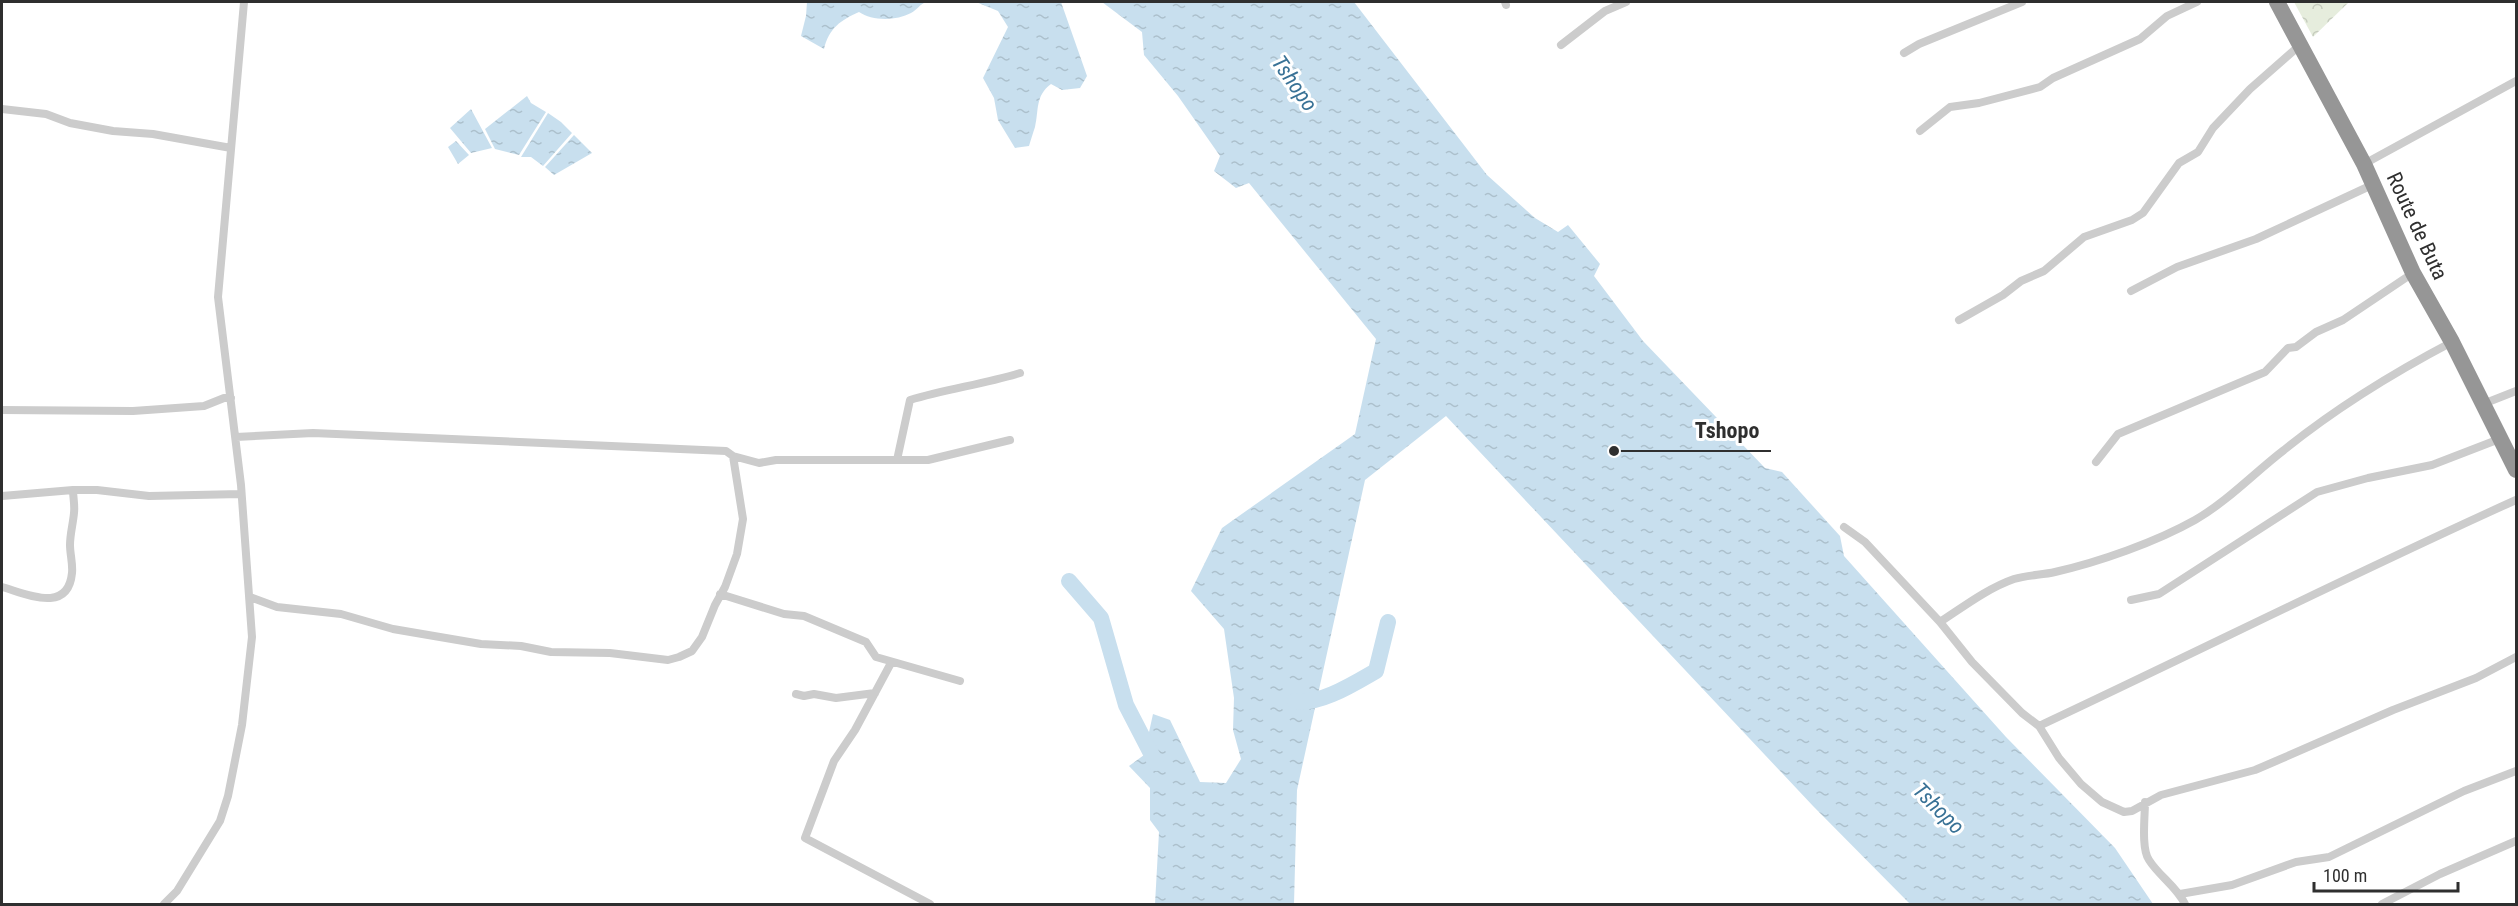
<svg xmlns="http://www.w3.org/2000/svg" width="2518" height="906" font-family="'Roboto Condensed',sans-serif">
  <defs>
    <pattern id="forest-crowns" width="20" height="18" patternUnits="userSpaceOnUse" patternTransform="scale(1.5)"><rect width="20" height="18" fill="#e6eddd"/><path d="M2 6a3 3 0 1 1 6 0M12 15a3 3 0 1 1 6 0" fill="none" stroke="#c6ccbe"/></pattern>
    <pattern id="water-ripples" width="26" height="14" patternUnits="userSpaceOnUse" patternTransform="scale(1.5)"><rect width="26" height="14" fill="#c8dfee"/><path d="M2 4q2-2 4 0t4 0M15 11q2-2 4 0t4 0" fill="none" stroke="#acc0cc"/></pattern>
  </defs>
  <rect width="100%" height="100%" fill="#fff"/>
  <path fill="url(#forest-crowns)" d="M 2294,2 L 2349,2 L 2313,37 Z"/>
  <path fill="url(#water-ripples)" d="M 807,2 L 926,2 C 920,4 917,10 911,13 C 896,21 872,21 859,12 C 841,20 829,28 824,49 L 801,36 L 806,16 Z
    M 976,2 L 1061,2 L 1087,76 L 1080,88 L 1062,90 L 1051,84 C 1035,96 1039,110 1035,127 C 1033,133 1031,139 1029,146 L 1015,148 L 998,120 L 994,98 L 983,78 L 1008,27 L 998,11 Z
    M 1102,2 L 1354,2 L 1487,175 L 1535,218 L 1558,232 L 1568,225 L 1600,264 L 1594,276 L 1643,341 L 1765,468 L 1782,472 L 1840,536 L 1844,556 L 2006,737 L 2115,848 L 2153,904 L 1910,904 L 1813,806 L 1446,416 L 1365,480 L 1297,790 L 1294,904 L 1155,904 L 1159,832 L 1150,820 L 1150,788 L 1129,766 L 1144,755 L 1153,714 L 1170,720 L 1200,782 L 1226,783 L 1241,759 L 1233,730 L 1234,698 L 1224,629 L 1191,591 L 1222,528 L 1355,434 L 1376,339 L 1249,183 L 1236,188 L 1214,171 L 1220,156 L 1178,96 L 1144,55 L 1142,32 Z
    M 527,96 L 531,103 L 546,112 L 519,155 L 495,149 L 485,129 Z
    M 471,109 L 492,148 L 471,153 L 450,128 Z
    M 548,113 L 561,122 L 572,133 L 543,166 L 531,157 L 521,157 Z
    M 574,135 L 592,153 L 554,175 L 545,167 Z
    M 456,141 L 469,155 L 458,164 L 448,147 Z"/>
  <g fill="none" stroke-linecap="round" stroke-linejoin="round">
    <path stroke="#c8dfee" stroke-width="16" d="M 1069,581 L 1101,618 L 1126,705 L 1156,763
      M 1295,701 C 1319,706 1355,683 1376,671 L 1388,622"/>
    <path stroke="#ccc" stroke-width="8" d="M 1505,2 L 1506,5
      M 1561,45 L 1605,11 L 1626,2
      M 1904,53 L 1919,44 L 2022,2
      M 2,109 L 46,114 L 70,123 L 113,131 L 153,134 L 231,148
      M 1920,131 L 1950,107 L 1979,103 L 2040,87 L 2053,78 L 2140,39 L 2167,16 L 2197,2
      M 2364,164 L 2516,81
      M 2131,291 L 2177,267 L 2256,239 L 2372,185
      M 1959,320 L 2003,295 L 2021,281 L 2044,271 L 2084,237 L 2132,220 L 2143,213 L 2179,163 L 2198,152 L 2213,128 L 2250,89 L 2299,46
      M 2483,404 L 2516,391
      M 2,410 L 133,411 L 204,406 L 224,398 L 231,398
      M 236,437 L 313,433 L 726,451 L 733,456 L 743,519 L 737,554 L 725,587 L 715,605 L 702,637 L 692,651 L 679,657 L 668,660 L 610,653 L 551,652 L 521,646 L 481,644 L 393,629 L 341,614 L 277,607 L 250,597
      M 733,456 L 759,463 L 776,460 L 928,460 L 1010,440
      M 897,460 L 910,400 C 947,389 984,384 1020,373
      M 2096,462 L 2118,434 L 2265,372 L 2288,348 L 2296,347 L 2316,332 L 2343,320 L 2413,273
      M 2,496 L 73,490 L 97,490 L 149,496 L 241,494
      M 1844,527 L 1865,542 L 1940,622 L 1972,662 L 2022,713 L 2039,726 L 2059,758 L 2081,784 L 2102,802 L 2124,812 L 2132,811 L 2161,795 L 2255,770 L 2276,761 L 2393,710 L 2476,678 L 2516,657
      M 2,587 C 27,594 68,614 72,573 C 73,564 70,554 70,545 C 70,534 73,524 74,513 C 75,505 73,497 73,490
      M 720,594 L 784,614 L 804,616 L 866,642 L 876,657 L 960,681
      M 2131,600 L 2159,594 L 2317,492 L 2368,478 L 2432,465 L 2502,438
      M 1940,622 C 1963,607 1988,588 2014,579 C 2027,575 2042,575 2055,572 C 2099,562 2156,542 2195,520 C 2228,501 2254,473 2284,450 C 2336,408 2393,373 2452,342
      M 891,663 L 855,730 L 834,761 L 805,838 L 930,904
      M 796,694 L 804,696 L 814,694 L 836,698 L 875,693
      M 2039,726 C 2199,651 2356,572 2516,500
      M 2145,802 C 2145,816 2141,849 2149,860 C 2159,876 2176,886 2185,904
      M 2180,894 L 2232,885 L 2296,862 L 2329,857 L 2464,791 L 2516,771
      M 164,904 L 177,891 L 220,821 L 228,796 L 242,725 L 252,637 L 241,485 L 218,297 L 244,2
      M 2382,904 L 2440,874 L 2516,841"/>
    <path stroke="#969696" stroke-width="16" d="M 2277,2 L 2364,164 L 2413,273 L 2452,342 L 2516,470"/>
  </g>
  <g text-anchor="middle" stroke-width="6" stroke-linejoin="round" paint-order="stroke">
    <g font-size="21" fill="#2f2f2f" stroke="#fff">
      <text transform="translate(2417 226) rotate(65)" y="7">Route de Buta</text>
    </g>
    <g font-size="22" font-style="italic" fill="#397296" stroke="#fff">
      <text transform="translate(1295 83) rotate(55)" y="8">Tshopo</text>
      <text transform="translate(1939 808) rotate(45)" y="8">Tshopo</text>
    </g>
  </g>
  <path fill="none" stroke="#2f2f2f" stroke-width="2" d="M1614 451L1683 451H1771"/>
  <circle fill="#2f2f2f" stroke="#fff" stroke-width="2" cx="1614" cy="451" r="6"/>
  <g font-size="22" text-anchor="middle" font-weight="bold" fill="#2f2f2f" stroke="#fff" stroke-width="6" stroke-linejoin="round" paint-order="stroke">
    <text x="1727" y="438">Tshopo</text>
  </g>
  <rect width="2518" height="906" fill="none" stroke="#2f2f2f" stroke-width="6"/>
  <path d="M2314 882v9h144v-9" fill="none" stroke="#2f2f2f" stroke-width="3"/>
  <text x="2323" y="882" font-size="18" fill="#2f2f2f" stroke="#ffffff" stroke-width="4.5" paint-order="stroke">100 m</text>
</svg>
